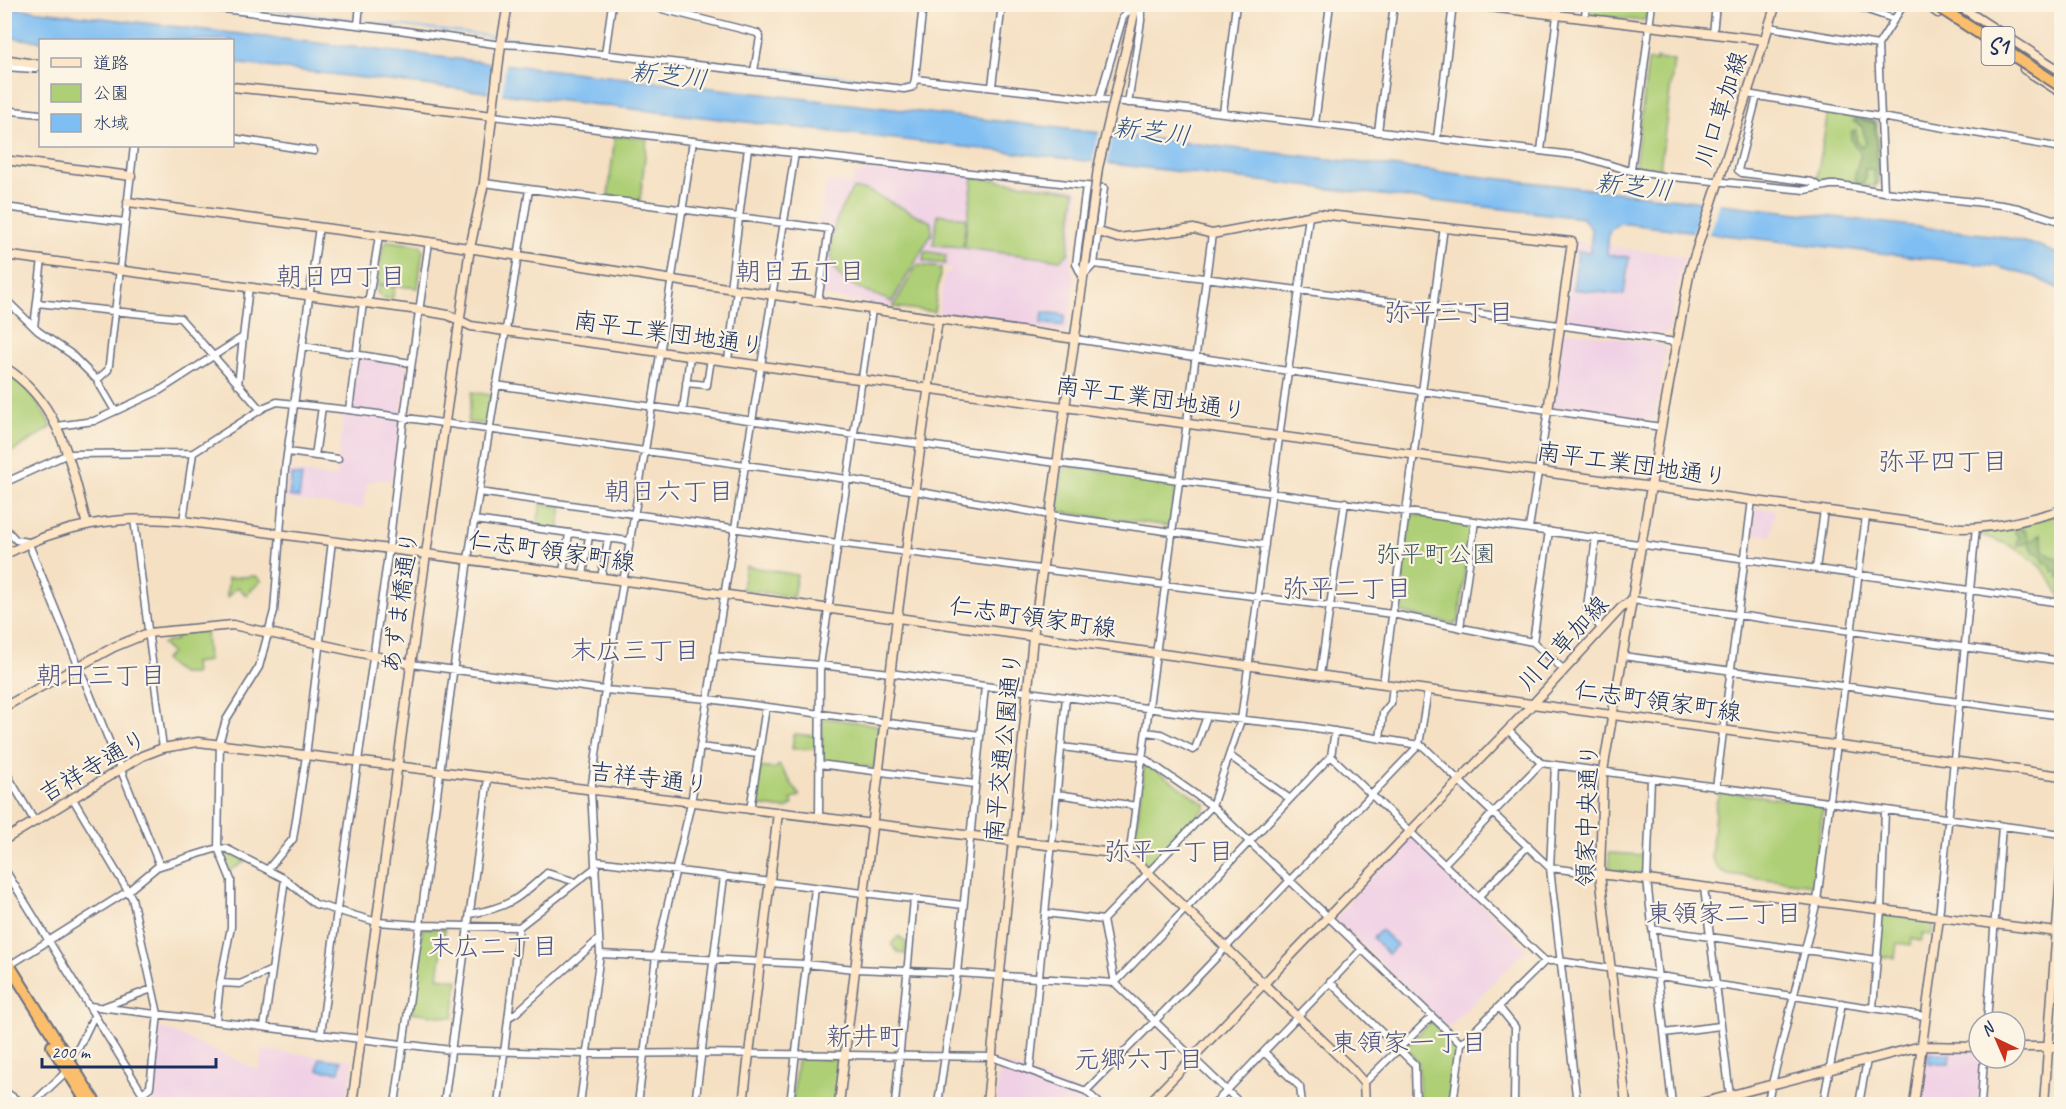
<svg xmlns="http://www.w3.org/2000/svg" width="2066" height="1109" font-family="Caveat,'Klee One',sans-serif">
  <rect width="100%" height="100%" fill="#fcf5e5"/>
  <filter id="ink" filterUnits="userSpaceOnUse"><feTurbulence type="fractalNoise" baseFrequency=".0167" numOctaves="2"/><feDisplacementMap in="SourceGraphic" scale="12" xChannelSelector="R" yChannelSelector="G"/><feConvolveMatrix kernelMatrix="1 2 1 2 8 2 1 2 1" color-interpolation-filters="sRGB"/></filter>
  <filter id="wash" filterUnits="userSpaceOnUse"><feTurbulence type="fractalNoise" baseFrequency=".008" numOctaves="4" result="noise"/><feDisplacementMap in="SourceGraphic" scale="24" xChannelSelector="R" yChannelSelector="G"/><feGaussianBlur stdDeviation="1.35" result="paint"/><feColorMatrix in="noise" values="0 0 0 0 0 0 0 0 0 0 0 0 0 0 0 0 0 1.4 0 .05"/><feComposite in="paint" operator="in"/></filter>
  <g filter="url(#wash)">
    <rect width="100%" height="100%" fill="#f5e0c3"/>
    <path fill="#f0d0e5" d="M 866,163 L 1075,188 L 1079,192 L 1070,266 L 1075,279 L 1068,332 L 1066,333 L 938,313 L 945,273 L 950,272 L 951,265 L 950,268 L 916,263 L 892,307 L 823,296 L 821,293 L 831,226 L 819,224 L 826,181 L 852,185 L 854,173 L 864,174 Z
      M 1576,242 L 1684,256 L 1669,329 L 1663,335 L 1567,322 L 1565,319 Z
      M 1566,331 L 1660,344 L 1666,351 L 1654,420 L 1652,422 L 1553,407 L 1552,405 L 1563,333 Z
      M 361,357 L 405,364 L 407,367 L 392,481 L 375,479 L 375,482 L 367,481 L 363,509 L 286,499 L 289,471 L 336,478 L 344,414 L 350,415 L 358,359 Z
      M 1757,508 L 1775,510 L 1771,536 L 1751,533 L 1754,510 Z
      M 1413,838 L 1527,949 L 1448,1028 L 1335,919 L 1350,904 L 1349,900 L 1409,839 Z
      M 160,1027 L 259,1070 L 262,1050 L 353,1060 L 347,1104 L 154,1104 L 152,1101 Z
      M 1928,1049 L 1979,1050 L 1979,1058 L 1981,1058 L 1978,1104 L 1917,1104 L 1924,1052 Z
      M 1002,1063 L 1084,1094 L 1096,1104 L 996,1104 L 1000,1064 Z"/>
    <path fill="#aecf76" stroke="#647f6a" stroke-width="1.5" d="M 1591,5 L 1648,5 L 1646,18 L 1642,21 L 1593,15 L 1590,11 Z
      M 1656,59 L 1674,61 L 1660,168 L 1635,166 L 1648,61 L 1656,62 Z
      M 1828,112 L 1874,121 L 1877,123 L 1880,183 L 1875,187 L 1817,178 Z
      M 615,136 L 647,139 L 640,200 L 608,196 Z
      M 973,177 L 1075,191 L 1068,254 L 1060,260 L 964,248 Z
      M 853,189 L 866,190 L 931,222 L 932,233 L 892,302 C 877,295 858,290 844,280 C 817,259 837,211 853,189 Z
      M 938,214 L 966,218 L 963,247 L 933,245 Z
      M 387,241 L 420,245 L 423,249 L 418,288 L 377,284 L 383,245 Z
      M 925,251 L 946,255 L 945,264 L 923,261 Z
      M 917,265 L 941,268 L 934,312 L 893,307 Z
      M 378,285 L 395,287 L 392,299 L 382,298 L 377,292 Z
      M 5,371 C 27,386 39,403 52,427 L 5,456 Z
      M 472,392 L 491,395 L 487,422 L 484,424 L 468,422 Z
      M 1067,466 L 1173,481 L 1176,485 L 1170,526 L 1060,512 L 1057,510 L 1063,468 Z
      M 541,504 L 562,507 L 558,530 L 537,526 Z
      M 1409,514 L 1471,523 L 1459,621 L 1454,624 L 1399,612 Z
      M 2061,514 L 2061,600 C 2048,564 2015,543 1979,535 L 1979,531 Z
      M 746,566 L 797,575 L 793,597 L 742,589 Z
      M 256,576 L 261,581 L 246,595 L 238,587 L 227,597 L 228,578 Z
      M 206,630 L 208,661 L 194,663 L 195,674 L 181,674 L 164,660 L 171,653 L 162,644 L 165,642 L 176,640 L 176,633 Z
      M 825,718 L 877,725 L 880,728 L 875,765 L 872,768 L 826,762 L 822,759 L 822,721 Z
      M 794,734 L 816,736 L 816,749 L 792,749 Z
      M 1147,764 L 1205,804 L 1205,808 L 1148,866 L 1134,849 L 1144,766 Z
      M 779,765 L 800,796 L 791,800 L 793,804 L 786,809 L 756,805 L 754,802 L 760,767 L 774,769 Z
      M 1722,791 L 1820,804 L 1823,809 L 1813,885 L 1728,874 L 1721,871 L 1716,866 L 1711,856 L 1716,802 Z
      M 225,851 L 246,861 L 230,871 L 223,852 Z
      M 1609,853 L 1645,855 L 1644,871 L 1638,874 L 1610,870 Z
      M 1885,914 L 1932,920 L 1934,923 L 1932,935 L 1923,934 L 1921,941 L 1912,939 L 1910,945 L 1897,943 L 1895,958 L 1879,956 L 1882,917 Z
      M 425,928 L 445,929 L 438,977 L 458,980 L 453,1018 L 411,1012 L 422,930 Z
      M 899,936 L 907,944 L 905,954 L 899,953 L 891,944 Z
      M 1429,1023 L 1434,1023 L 1457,1044 L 1449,1104 L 1420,1104 L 1418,1062 L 1406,1048 Z
      M 800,1058 L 838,1059 L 840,1062 L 835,1104 L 792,1104 L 797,1061 Z"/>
    <path fill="#8ab267" stroke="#527062" stroke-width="1.5" d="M 1855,119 L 1873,122 L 1875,125 L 1878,182 L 1876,185 L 1874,185 L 1874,169 L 1865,169 L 1866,177 L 1863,184 L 1856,183 C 1853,173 1859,163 1861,154 C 1856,145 1848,143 1852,131 L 1856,130 L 1856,140 L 1862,147 L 1866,143 L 1862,126 L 1853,121 Z
      M 2015,528 L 2025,529 L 2029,540 L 2031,541 L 2041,534 L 2044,551 L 2051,556 L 2061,559 L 2061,577 L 2058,577 L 2059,573 L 2057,571 L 2053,572 L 2049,564 L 2045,564 L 2041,555 L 2034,552 L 2028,543 L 2018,545 L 2017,541 L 2019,538 L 2015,533 Z"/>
    <path fill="#7ebef3" stroke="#4c76a8" stroke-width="1.5" d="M 5,7 L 1999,236 L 2040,246 L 2061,256 L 2061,290 L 2035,277 L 1995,266 L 1619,223 L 1609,232 L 1607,253 L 1609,255 L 1629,257 L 1624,295 L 1573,289 L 1578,251 L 1588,252 L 1590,251 L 1592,230 L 1583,218 L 233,63 L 232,40 L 40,41 L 5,37 Z
      M 1043,312 L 1065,315 L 1063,326 L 1041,323 Z
      M 292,475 L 302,476 L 299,498 L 289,496 Z
      M 1381,930 L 1397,945 L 1388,954 L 1373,938 Z
      M 1929,1053 L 1951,1053 L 1950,1063 L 1929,1063 Z
      M 319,1058 L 341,1061 L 339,1072 L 318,1070 Z"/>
    <path fill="#f5e0c3" d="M 493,59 L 506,61 L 502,97 L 488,95 Z
      M 1100,129 L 1114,130 L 1106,168 L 1092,166 Z
      M 1704,200 L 1720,202 L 1708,236 L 1692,234 Z"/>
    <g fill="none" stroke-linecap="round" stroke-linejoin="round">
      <path stroke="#7ebef3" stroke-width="1.5" d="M 221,4 L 357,20
        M 361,21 L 500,37
        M 504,37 L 604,49
        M 609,50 L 753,66
        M 758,66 L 908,84"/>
    </g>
  </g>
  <g filter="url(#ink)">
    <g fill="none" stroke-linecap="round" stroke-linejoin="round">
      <defs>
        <path id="street" d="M 181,4 L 399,30 L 494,44 L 523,45 L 904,89 L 913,87 L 915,79 L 1223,113 L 1581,156 L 1627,170 L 1662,176 L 1805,190 L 1830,185 L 1840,185 L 1884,192 L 2002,205 L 2018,208 L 2062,222
          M 642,4 L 757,33 L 760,37 L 754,71
          M 1850,4 L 1894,19
          M 2058,4 L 2062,7
          M 1585,19 L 1586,4
          M 358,25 L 360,4
          M 1769,27 L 1878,45
          M 1713,34 L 1716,4
          M 605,54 L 612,4
          M 4,67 L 35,69 L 40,65
          M 915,79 L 923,4
          M 992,86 L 1002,4
          M 1747,94 L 2062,148
          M 1757,96 L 1738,170 L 1742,173 L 1812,182 L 1820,187
          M 1099,100 L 1123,17 L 1134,4
          M 1128,103 L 1141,21 L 1141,12 L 1137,4
          M 4,110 L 40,114
          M 1223,113 L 1236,4
          M 493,116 L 748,148 L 1104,188 L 1094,264 L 1084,275
          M 1315,124 L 1330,4
          M 1378,132 L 1394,4
          M 232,138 L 314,151
          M 1437,138 L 1453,4
          M 1541,151 L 1557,15
          M 1631,170 L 1652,4
          M 484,183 L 829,229 L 818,301
          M 1884,192 L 1878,45 L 1904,4
          M 4,207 L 125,222
          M 1094,264 L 1433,307 L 1676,342
          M 1083,278 L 1076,264 L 1086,186
          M 730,288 L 748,148
          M 4,298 L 38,331 L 71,354 L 97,380 L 115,411
          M 37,303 L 180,318 L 260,409
          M 368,304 L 379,236
          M 34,327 L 42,259
          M 1075,339 L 1661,427
          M 302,346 L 411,363
          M 728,360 L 737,289
          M 97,380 L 108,370 L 109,365 L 134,146
          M 686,383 L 707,385 L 711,358
          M 238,385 L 243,337
          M 496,385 L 2062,603
          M 349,410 L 363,303
          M 683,410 L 690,355
          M 57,426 L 94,421 L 159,391 L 243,337 L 249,287
          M 288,452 L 338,459
          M 315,456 L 322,407
          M 4,483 L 68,454 L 193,453
          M 479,492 L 837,543 L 1392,614 L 1533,642 L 1564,670
          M 134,519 L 163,748
          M 474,520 L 629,541
          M 183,521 L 193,453 L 265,407 L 277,402 L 349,410 L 847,479 L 1050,515 L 1265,545
          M 4,527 L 16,540 L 28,542 L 160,866
          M 1529,528 L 1548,411
          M 1596,537 L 1587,607 L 1601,629
          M 1816,569 L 1824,510
          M 563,572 L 569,534
          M 583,575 L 589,536
          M 601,578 L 608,539
          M 1632,600 L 2062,661
          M 1460,628 L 1475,521
          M 1533,642 L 1549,531
          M 714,656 L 820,665 L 890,673 L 1197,715 L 1303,726 L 1419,745 L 1424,747 L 1550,868 L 1600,874
          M 1623,656 L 2062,716
          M 411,664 L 605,690 L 708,699 L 980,735
          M 1320,675 L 1345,502
          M 1383,684 L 1444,227
          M 1508,730 L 1541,763 L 2062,834
          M 1146,732 L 1161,734 L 1193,750 L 1195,749 L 1207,716
          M 1380,739 L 1383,713 L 1391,703 L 1393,685
          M 700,747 L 758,754
          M 1062,747 L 1142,757 L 1212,806 L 1461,1044
          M 1230,756 L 1290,799
          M 1331,756 L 1545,961 L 1560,961 L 1925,1016
          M 819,764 L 975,784
          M 1555,765 L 1550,868 L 1577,1104
          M 4,769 L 35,822
          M 1651,778 L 1647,880 L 1672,1104
          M 1716,788 L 1752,500
          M 1057,794 L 1136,806
          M 73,799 L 132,898 L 158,1014 L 150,1087 L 142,1093
          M 750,810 L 766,707
          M 819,818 L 820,665 L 872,310
          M 1129,857 L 1212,234
          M 596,861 L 963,905
          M 1444,864 L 1541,763
          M 4,868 L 149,1104
          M 268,869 L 293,839 L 306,756 L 332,541
          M 1704,888 L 1730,1096
          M 1478,897 L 1528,846
          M 1045,913 L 1103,920 L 1115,983
          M 470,914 C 510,907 518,899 547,873 L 576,882
          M 1939,918 L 1976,527
          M 1103,920 L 1212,806 L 1241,720 L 1309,216
          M 1652,929 L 1877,960
          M 600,954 L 805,964 L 855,969 L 957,973 L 1115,983 L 1241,1104
          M 10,965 L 128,891 L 157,867 L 218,848 L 227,849 L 285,879 L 315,904 L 377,922 L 420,925 L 519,927 L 596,867
          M 1330,982 L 1415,1065 L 1416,1104
          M 220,983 L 240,984 L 272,970
          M 1115,983 L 1331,756 L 1335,731
          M 90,1006 L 451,1050 L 586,1054 L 701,1053 L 992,1057 L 1086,1091 L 1100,1104
          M 103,1007 L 152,989
          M 1499,1007 L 1515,1027 L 1514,1104
          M 1873,1008 L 1881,909 L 1885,811
          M 509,1017 L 516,1013 L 599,939
          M 216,1021 L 220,983 L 231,927 L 231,880 L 218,848 L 220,740 L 226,720 L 259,667 L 274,611 L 285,469 L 319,227
          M 1987,1022 L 2002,826
          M 264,1027 L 285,879
          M 1664,1033 L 1720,1026
          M 321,1034 L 343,864 L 389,548 L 404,417 L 429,242
          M 1264,1052 L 1300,1087 L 1302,1104
          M 67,1057 L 79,1047 L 94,1016
          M 1030,1070 L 1066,697
          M 1364,1083 L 1432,1016
          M 4,1091 L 23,1104
          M 1086,1091 L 1193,982 L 1419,745 L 1428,690
          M 32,1104 L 67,1071
          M 395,1104 L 420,925 L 468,559 L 529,190
          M 444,1104 L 488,778
          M 498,1104 L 519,927
          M 580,1104 L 600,954 L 591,791 L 605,690 L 645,451 L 693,141
          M 638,1104 L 656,956 L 691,803 L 795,153
          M 695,1104 L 724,877
          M 790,1104 L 815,888
          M 895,1104 L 914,899
          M 938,1104 L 957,973 L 985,686
          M 1214,1104 L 1362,949
          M 1453,1104 L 1461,1044 L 1545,961
          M 1767,1104 L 1817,901 L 1866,516
          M 1823,1104 L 1842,1003
          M 1859,1104 L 1867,1060
          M 1981,1104 L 1984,1058"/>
        <path id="secondary" d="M 1465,4 L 1765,40
          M 1926,4 L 1938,13
          M 1956,4 L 2062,72
          M 1132,23 L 1136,4
          M 4,59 L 40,65
          M 2024,69 L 2062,93
          M 232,87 L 370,101 L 493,116
          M 4,160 L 131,176
          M 128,202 L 429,242 L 693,283 L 1075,339
          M 1099,232 L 1118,238 L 1194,229 L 1212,234 L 1319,214 L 1572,242 L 1548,411
          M 4,255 L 419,310 L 448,315 L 471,326 L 505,331 L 1947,527 C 1985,531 2025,521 2062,510
          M 4,367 C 61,401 71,466 87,525
          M 4,555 C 63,524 117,515 183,521 L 2062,776
          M 4,707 L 114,647 L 148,633 L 233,625 L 411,664
          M 4,840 L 142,756 L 163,748 L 198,742 L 1121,854 L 1136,861 L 1350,1067 L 1364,1083 L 1365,1104
          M 1600,874 L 2057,932
          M 2015,1047 L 2062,1047
          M 352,1104 L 426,554 L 470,248 L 484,183 L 501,44 L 508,4
          M 743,1104 L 778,813
          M 839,1104 L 897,618 L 938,319
          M 987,1104 L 1033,637 L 1087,250
          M 1148,1104 L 1533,704 L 1621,608 L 1632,600 L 1661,427 L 1690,270 L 1776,4
          M 1626,1104 L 1600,874 L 1603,771 L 1632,600
          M 1697,1104 L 1921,1046 L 1979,1047
          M 1914,1104 L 1939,918
          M 2044,1104 L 2062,860"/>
        <path id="highway" d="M 4,957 L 96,1104
          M 52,1046 L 85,1099"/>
      </defs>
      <use href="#street" stroke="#676d81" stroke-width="9"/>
      <use href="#secondary" stroke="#676d81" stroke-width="11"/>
      <use href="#highway" stroke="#676d81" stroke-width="14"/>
      <use href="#street" stroke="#fff" stroke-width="6"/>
      <use href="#secondary" stroke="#fde5c5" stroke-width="8"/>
      <use href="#highway" stroke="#fabe6d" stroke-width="10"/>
      <defs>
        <path id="secondary-bridge" d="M 1087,250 L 1098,168 L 1132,23"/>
        <path id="highway-bridge" d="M 1934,4 L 2062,87"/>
      </defs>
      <use href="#secondary-bridge" stroke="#676d81" stroke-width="11" stroke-linecap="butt"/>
      <use href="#highway-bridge" stroke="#676d81" stroke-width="14" stroke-linecap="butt"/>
      <use href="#secondary-bridge" stroke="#fde5c5" stroke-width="8"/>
      <use href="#highway-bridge" stroke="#fabe6d" stroke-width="10"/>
    </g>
  </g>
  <g text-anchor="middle" stroke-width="4.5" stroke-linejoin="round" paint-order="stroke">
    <rect fill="#fcf5e5" stroke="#5e6a86" stroke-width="1.5" x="1981.5" y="27" width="33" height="38" rx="4.5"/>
    <g font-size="22" font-weight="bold" fill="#1b2f5e">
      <text x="1998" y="54">S1</text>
    </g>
    <g font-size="24" fill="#1b2f5e" stroke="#fcf5e5">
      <text transform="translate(1721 109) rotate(-72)" y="8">川口草加線</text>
      <text transform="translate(669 333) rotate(8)" y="8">南平工業団地通り</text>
      <text transform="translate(1151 398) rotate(8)" y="8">南平工業団地通り</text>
      <text transform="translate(1632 464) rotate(8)" y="8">南平工業団地通り</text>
      <text transform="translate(552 551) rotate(8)" y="8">仁志町領家町線</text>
      <text transform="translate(400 602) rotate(-82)" y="8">あずま橋通り</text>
      <text transform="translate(1033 617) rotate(8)" y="8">仁志町領家町線</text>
      <text transform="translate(1563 643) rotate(-47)" y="8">川口草加線</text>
      <text transform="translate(1658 701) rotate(8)" y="8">仁志町領家町線</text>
      <text transform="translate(1003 747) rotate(-84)" y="8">南平交通公園通り</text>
      <text transform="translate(93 766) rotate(-30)" y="8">吉祥寺通り</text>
      <text transform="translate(649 778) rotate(7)" y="8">吉祥寺通り</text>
      <text transform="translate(1587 815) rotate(-88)" y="8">領家中央通り</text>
    </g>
    <g font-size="24" fill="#405764" stroke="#fcf5e5">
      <text x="1436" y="562">弥平町公園</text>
    </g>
    <g font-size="26" font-style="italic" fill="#345383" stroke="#fcf5e5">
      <text transform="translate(669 75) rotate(7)" y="9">新芝川</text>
      <text transform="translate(1152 131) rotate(7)" y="9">新芝川</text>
      <text transform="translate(1634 186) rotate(7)" y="9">新芝川</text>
    </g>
    <g font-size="26" fill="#515686" stroke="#fcf5e5">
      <text x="800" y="280">朝日五丁目</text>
      <text x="341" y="285">朝日四丁目</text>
      <text x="1449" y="321">弥平三丁目</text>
      <text x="1943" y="470">弥平四丁目</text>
      <text x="669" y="500">朝日六丁目</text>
      <text x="1347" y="597">弥平二丁目</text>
      <text x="635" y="659">末広三丁目</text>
      <text x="101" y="684">朝日三丁目</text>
      <text x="1169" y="860">弥平一丁目</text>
      <text x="1724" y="922">東領家二丁目</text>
      <text x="493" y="955">末広二丁目</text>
      <text x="865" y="1045">新井町</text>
      <text x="1409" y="1051">東領家一丁目</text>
      <text x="1139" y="1068">元郷六丁目</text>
    </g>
  </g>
  <rect width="2066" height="1109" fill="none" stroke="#fcf5e5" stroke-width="24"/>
  <rect x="39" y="39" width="195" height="108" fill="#fcf5e5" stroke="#a2a6af" stroke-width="1.5"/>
  <rect x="51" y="58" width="30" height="9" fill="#fde5c5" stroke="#a2a6af" stroke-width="1.5"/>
  <text x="93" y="69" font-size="18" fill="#1b2f5e">道路</text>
  <rect x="51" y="84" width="30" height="18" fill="#aecf76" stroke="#a2a6af" stroke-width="1.5"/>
  <text x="93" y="99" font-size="18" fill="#1b2f5e">公園</text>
  <rect x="51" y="114" width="30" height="18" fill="#7ebef3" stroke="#a2a6af" stroke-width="1.5"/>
  <text x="93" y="129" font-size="18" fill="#1b2f5e">水域</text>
  <g transform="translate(1997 1040) rotate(316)"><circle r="28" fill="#fcf5e5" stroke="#a2a6af" stroke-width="1.5"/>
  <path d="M0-4.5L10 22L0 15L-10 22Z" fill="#c8321e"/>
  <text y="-9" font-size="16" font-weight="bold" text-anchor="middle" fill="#1b2f5e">N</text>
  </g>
  <path d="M42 1058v9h174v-9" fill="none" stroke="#1b2f5e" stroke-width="3"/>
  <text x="51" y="1058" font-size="18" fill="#1b2f5e" stroke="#fcf5e5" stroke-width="4.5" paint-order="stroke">200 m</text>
</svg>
